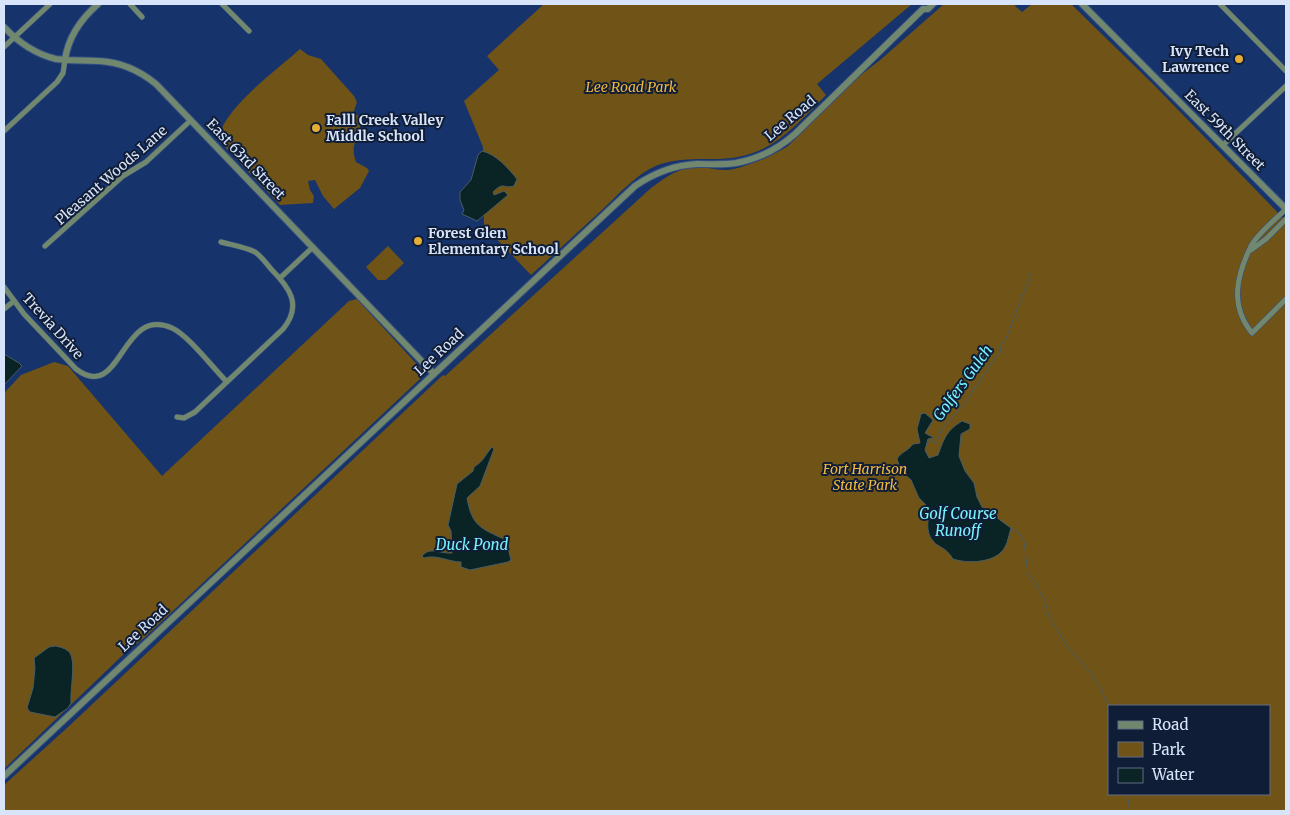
<svg xmlns="http://www.w3.org/2000/svg" width="1290" height="815" font-family="Merriweather,serif">
  <rect width="100%" height="100%" fill="#16336b"/>
  <path fill="#705317" fill-rule="evenodd" d="M 544,4 L 912,4 L 817,84 L 826,95 C 793,128 770,158 719,159 C 698,159 678,158 658,165 C 636,174 619,194 602,210 C 578,232 555,253 531,275 L 484,226 L 483,147 L 464,101 L 499,70 L 487,56 Z
    M 944,4 L 1016,4 L 1015,6 L 1022,12 L 1032,4 L 1071,4 L 1153,84 L 1286,221 L 1286,811 L 4,811 L 4,785 L 68,727 L 443,375 L 445,376 L 651,188 C 666,177 680,166 700,167 C 712,168 722,172 734,169 C 751,165 774,155 788,146 L 854,80 L 879,61 ZM 1109,706 L 1269,706 L 1269,794 L 1109,794 Z
    M 300,49 L 308,55 L 321,59 L 354,96 L 357,102 L 354,111 L 356,114 L 360,117 C 363,139 348,140 356,162 L 367,168 L 369,171 L 360,188 L 334,209 L 323,196 L 315,180 L 308,181 L 310,190 L 314,196 L 313,203 L 280,205 L 225,147 L 219,137 C 225,107 277,70 300,49 Z
    M 388,246 L 404,263 L 386,280 L 378,280 L 366,267 Z
    M 357,299 L 424,372 L 420,379 L 143,639 L 126,652 L 4,769 L 4,393 L 21,375 L 54,362 L 68,366 L 162,476 L 349,301 Z"/>
  <path fill="#0a2325" stroke="#485d65" d="M 482,151 C 496,154 508,168 517,179 L 514,186 C 503,189 504,181 493,192 L 494,195 L 504,191 L 508,195 L 477,221 L 462,214 L 464,210 L 460,200 L 460,192 L 471,180 L 478,155 Z
    M 4,354 L 19,363 L 22,366 L 4,385 Z
    M 925,413 L 933,420 L 925,433 L 934,438 L 928,439 L 925,450 L 929,458 L 938,455 C 944,438 947,430 962,421 L 970,424 L 970,429 L 961,434 L 959,456 L 965,471 L 974,483 L 977,497 L 982,507 L 1011,528 C 1009,534 1008,542 1005,547 C 997,563 968,564 953,559 C 945,546 940,549 933,541 C 925,532 928,519 930,509 L 919,498 L 911,480 L 901,471 L 897,459 C 902,451 908,451 913,444 L 920,443 L 917,429 L 921,414 Z
    M 492,447 L 494,449 L 480,486 L 467,498 C 472,526 480,528 506,540 L 511,560 L 508,562 L 470,570 L 461,567 L 461,562 C 449,562 436,554 424,558 L 422,556 C 430,546 440,554 452,553 L 451,531 L 448,525 L 457,484 L 473,471 L 474,467 C 485,460 484,456 492,447 Z
    M 55,646 C 60,647 66,648 70,653 C 76,662 70,690 71,703 L 68,708 L 55,717 L 30,712 L 27,708 L 33,688 L 35,668 L 34,658 L 49,647 Z"/>
  <g fill="none" stroke-linecap="round" stroke-linejoin="round">
    <path stroke="#485d65" stroke-width="1" d="M 927,442 L 930,441 L 937,443 L 941,430 L 964,404 L 995,358 L 1000,353 L 1001,345 L 1005,341 L 1032,271
      M 1011,528 L 1019,533 L 1024,541 L 1028,574 L 1035,582 L 1045,601 L 1049,616 L 1066,645 L 1090,673 L 1100,687 L 1109,707
      M 1127,811 L 1130,794"/>
    <defs>
      <path id="minor" d="M 130,4 L 142,17
        M 222,4 L 249,31
        M 1220,4 L 1286,71
        M 4,47 L 50,4
        M 4,131 L 57,82 L 63,73 L 65,60
        M 1223,145 L 1286,86
        M 1286,209 C 1276,219 1257,234 1251,246 C 1237,275 1229,305 1252,333 L 1286,299
        M 45,246 L 123,176 L 146,162 L 191,120
        M 1251,250 L 1266,239 L 1286,219
        M 280,278 L 313,247
        M 4,287 L 24,314 L 76,369 C 122,404 120,305 172,328 C 188,335 213,368 227,382
        M 4,309 L 14,301
        M 177,417 L 184,418 L 195,412 L 283,329 C 303,305 289,287 271,269 C 266,263 261,256 255,252 C 245,247 232,245 221,242"/>
      <path id="tertiary" d="M 1082,4 L 1286,209
        M 4,27 C 19,43 35,54 56,59 C 71,61 85,60 99,61 C 121,62 140,71 156,84 L 434,374
        M 65,60 C 68,37 81,19 98,4
        M 4,776 L 635,186 C 654,173 674,165 697,164 C 710,164 723,165 736,163 C 758,159 778,149 795,134 L 923,9 L 928,9 L 933,4"/>
    </defs>
    <use href="#minor" stroke="#354f82" stroke-width="6"/>
    <use href="#tertiary" stroke="#354f82" stroke-width="8"/>
    <use href="#minor" stroke="#71886f" stroke-width="5"/>
    <use href="#tertiary" stroke="#71886f" stroke-width="6"/>
  </g>
  <g fill="#e5ad35" stroke="#101d36" stroke-width="2">
    <circle cx="1239" cy="59" r="5"/>
    <circle cx="316" cy="128" r="5"/>
    <circle cx="418" cy="241" r="5"/>
  </g>
  <g text-anchor="middle" stroke-width="4" stroke-linejoin="round" paint-order="stroke">
    <g font-size="14" font-weight="bold" fill="#d8e4f9" stroke="#101d36" text-anchor="start">
      <text x="1229" y="56" text-anchor="end">Ivy Tech<tspan x="1229" dy="16">Lawrence</tspan></text>
      <text x="326" y="125">Falll Creek Valley<tspan x="326" dy="16">Middle School</tspan></text>
      <text x="428" y="238">Forest Glen<tspan x="428" dy="16">Elementary School</tspan></text>
    </g>
    <g font-size="14" font-style="italic" fill="#f1b83e" stroke="#101d36">
      <text x="631" y="92">Lee Road Park</text>
      <text x="865" y="474">Fort Harrison<tspan x="865" dy="16">State Park</tspan></text>
    </g>
    <g font-size="14" fill="#d8e4f9" stroke="#101d36">
      <text transform="translate(790 118) rotate(-40)" y="5">Lee Road</text>
      <text transform="translate(1225 130) rotate(45)" y="5">East 59th Street</text>
      <text transform="translate(246 159) rotate(46)" y="5">East 63rd Street</text>
      <text transform="translate(111 175) rotate(-41)" y="5">Pleasant Woods Lane</text>
      <text transform="translate(53 326) rotate(48)" y="5">Trevia Drive</text>
      <text transform="translate(439 352) rotate(-43)" y="5">Lee Road</text>
      <text transform="translate(143 628) rotate(-43)" y="5">Lee Road</text>
    </g>
    <g font-size="15" font-style="italic" fill="#78f2fc" stroke="#101d36">
      <text transform="translate(963 383) rotate(-54)" y="5">Golfers Gulch</text>
      <text x="958" y="519">Golf Course<tspan x="958" dy="17">Runoff</tspan></text>
      <text x="472" y="550">Duck Pond</text>
    </g>
  </g>
  <rect width="1290" height="815" fill="none" stroke="#d8e4f9" stroke-width="10"/>
  <rect x="1108" y="705" width="162" height="90" fill="#101d36" stroke="#606d84"/>
  <rect x="1118" y="721" width="25" height="8" fill="#71886f" stroke="#606d84"/>
  <text x="1152" y="730" font-size="15" fill="#d8e4f9">Road</text>
  <rect x="1118" y="742" width="25" height="15" fill="#705317" stroke="#606d84"/>
  <text x="1152" y="755" font-size="15" fill="#d8e4f9">Park</text>
  <rect x="1118" y="768" width="25" height="15" fill="#0a2325" stroke="#606d84"/>
  <text x="1152" y="780" font-size="15" fill="#d8e4f9">Water</text>
</svg>
